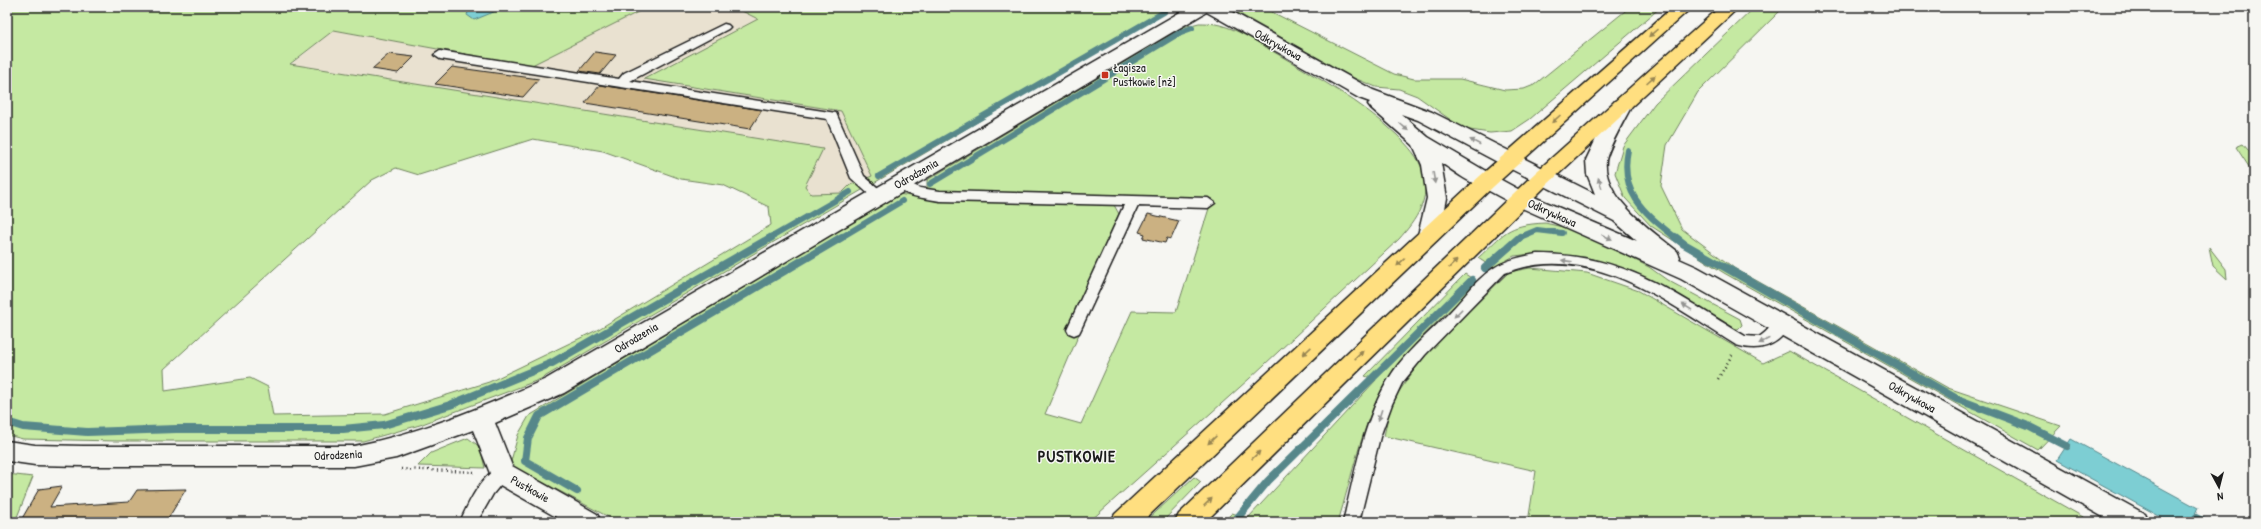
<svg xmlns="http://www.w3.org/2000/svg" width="2261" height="529" font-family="'Patrick Hand',sans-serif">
  <rect width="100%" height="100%" fill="#f6f6f2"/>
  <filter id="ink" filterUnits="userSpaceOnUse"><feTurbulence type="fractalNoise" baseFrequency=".025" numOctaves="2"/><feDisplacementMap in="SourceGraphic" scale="8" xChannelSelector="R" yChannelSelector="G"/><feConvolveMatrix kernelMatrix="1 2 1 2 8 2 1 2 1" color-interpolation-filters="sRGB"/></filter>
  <g filter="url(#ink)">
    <path fill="#e9e1d0" d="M 648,7 L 734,7 L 759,19 L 645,79 L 841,111 L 872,176 L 850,185 L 843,193 L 810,194 L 805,186 L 822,149 L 290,65 L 334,30 L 530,66 Z"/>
    <path fill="#c5e9a2" stroke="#70825f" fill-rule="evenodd" d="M 7,7 L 648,7 L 530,66 L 334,30 L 290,64 L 823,149 L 805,186 L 811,194 L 842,193 L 850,185 L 872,176 L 841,111 L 644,79 L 758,19 L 734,7 L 1173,7 L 541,379 L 420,425 L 363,441 L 116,441 L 23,439 L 7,435 ZM 533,139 L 603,151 L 681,179 L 723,185 L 769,207 L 771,225 L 597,330 L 489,382 L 385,414 L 273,416 L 268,387 L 250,378 L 165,391 L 164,369 L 372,180 L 396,168 L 419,175 Z
      M 1227,7 L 1262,7 L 1394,74 L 1414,79 L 1460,79 L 1505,90 L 1524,89 L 1534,85 L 1630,7 L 1661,7 L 1530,119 L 1512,131 L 1490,133 L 1470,130 L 1462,128 L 1417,96 L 1399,89 L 1376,87 L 1354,78 Z
      M 1755,7 L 1784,7 L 1698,92 L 1667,145 L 1661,186 L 1682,229 L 1734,268 L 1948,388 L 2061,426 L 2038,450 L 1724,273 L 1651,226 L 1625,198 L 1615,173 L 1623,146 L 1655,103 Z
      M 1199,23 C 1205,23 1213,23 1220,25 C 1239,30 1257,42 1274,52 C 1313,75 1364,103 1397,135 C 1407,145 1419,157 1423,172 C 1431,199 1416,220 1399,239 L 1249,379 L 1089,522 L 618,522 L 510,465 L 518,435 L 529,416 L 899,194 L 910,196 L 1114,205 L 1119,214 L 1066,331 L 1079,334 L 1045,414 L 1081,424 L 1132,311 L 1176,312 L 1212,199 L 938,191 L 927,188 L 927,180 L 1183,27 Z
      M 2243,144 L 2254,157 L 2253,173 L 2236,147 Z
      M 1545,223 L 1576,230 L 1649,267 L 1667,280 L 1740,319 L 1742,325 L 1738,329 L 1730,328 L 1690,304 L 1616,266 L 1585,257 L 1533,254 L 1514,256 L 1493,268 L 1478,258 C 1505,233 1506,225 1545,223 Z
      M 2209,247 L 2226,269 L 2227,279 L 2213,266 Z
      M 1530,268 L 1587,273 L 1639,291 L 1763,363 L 1789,351 L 2092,522 L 1528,522 L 1536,471 L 1384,436 L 1391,403 L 1426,353 L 1509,272 Z
      M 1465,274 L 1479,283 C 1447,313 1410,343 1387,381 C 1364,416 1351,480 1338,522 L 1256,522 L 1248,519 L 1247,522 L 1223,522 L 1232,513 L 1248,518 L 1376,380 L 1365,376 Z
      M 468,438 L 480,447 L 485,468 L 418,466 L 431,453 Z
      M 7,474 L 33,477 L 15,522 L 7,522 Z
      M 1194,477 L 1201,482 L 1162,522 L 1145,522 Z"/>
    <path fill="#7dced3" stroke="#56878a" d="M 483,7 L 500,7 L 501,9 L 474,20 L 467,15 L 468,12 Z
      M 2071,439 L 2198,508 L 2192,522 L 2170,522 L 2057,460 Z"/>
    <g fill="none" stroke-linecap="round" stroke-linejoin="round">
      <path stroke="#56878a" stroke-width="6" d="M 1628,150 C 1619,194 1645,213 1676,238
        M 879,176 L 1164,12
        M 930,184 L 1181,32 L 1192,28
        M 770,238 L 850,192
        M 840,238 L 902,201
        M 1518,238 L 1537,230 L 1562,233"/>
      <path stroke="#56878a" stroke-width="8" d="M 1675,237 L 1684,244 L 1957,399 L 2028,426 L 2067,446
        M 1485,268 L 1520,237
        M 7,422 L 23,427 L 87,432 L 176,429 L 343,429 L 384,425 L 450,405 L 552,363 L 772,237
        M 577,491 L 525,461 L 528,438 L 539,416 L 842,237
        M 2196,518 L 2204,522
        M 1234,522 L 1268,481 L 1472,280"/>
    </g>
    <path fill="#cbb182" stroke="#1c1c1c" d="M 595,52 L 616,55 L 600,74 L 579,71 Z
      M 389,54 L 414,57 L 398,73 L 372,69 Z
      M 452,67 L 539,79 L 523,97 L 435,84 Z
      M 600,85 L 762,110 L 750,129 L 585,103 Z
      M 1148,214 L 1179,221 L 1171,239 L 1167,238 L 1165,243 L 1143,238 L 1145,234 L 1139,232 Z
      M 62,486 L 50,507 L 129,502 L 137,490 L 186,489 L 166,522 L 20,522 L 39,489 Z"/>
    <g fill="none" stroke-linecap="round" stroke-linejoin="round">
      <defs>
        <path id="service" d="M 724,24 L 728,25 L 730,27 L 728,29 L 630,81 L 836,113 L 864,176 L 884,193 L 886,196 L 884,199 L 874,199 L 851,178 L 827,119 L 440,59 L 434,55 L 440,51 L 619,79 L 624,73 Z
          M 900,179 L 920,188 L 940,191 L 1208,198 L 1215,203 L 1208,208 L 1138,206 L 1081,329 L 1079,333 L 1074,335 L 1069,333 L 1067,329 L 1124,205 L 940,201 C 926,198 902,197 893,183 Z
          M 1537,254 C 1625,254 1674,293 1745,336 L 1759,337 C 1769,331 1776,317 1788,321 L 1790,325 C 1778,347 1758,352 1736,345 C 1668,303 1590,240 1505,273 L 1425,355 L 1402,383 L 1392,404 L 1380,437 L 1359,522 L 1343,522 C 1356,470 1365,409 1398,365 C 1413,346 1432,330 1449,313 C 1482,278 1486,262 1537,254 Z
          M 502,466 L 508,468 L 510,473 L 493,494 L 477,522 L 460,522 C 468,504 482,473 502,466 Z"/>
        <path id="minor" d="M 1189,7 L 1211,7 L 1208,11 L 564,393 L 495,423 L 512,466 L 597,514 L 601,522 L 565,522 L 493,481 L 473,430 L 396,458 L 354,466 L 83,466 L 35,465 L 7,461 L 7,441 L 35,445 L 83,446 L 354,446 C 421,433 484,407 546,379 Z"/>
        <path id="tertiary" d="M 1202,7 L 1224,7 L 1373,90 L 1432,112 L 1517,155 L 1520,160 L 1517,165 L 1510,167 L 1503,165 L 1418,120 L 1401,114 L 1428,137 L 1494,176 L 1497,181 L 1494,186 C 1477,191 1456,172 1441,163 L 1447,198 L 1440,235 L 1437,240 L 1429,243 L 1421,240 L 1418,235 L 1427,198 L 1422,165 L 1413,145 L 1371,108 L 1368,104 L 1370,102 L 1359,98 L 1205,11 Z"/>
        <path id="secondary" d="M 1622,99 L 1629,101 L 1632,105 C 1626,117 1607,150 1606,161 C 1602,197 1652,231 1677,251 L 1680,257 L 1679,259 L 1697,267 L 2145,514 L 2149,522 L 2112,522 L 1681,279 L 1513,204 L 1480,186 L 1477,181 L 1480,176 L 1487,174 L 1494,176 L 1527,194 L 1637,241 L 1614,221 L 1503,165 L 1500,160 L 1503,155 L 1510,153 L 1517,155 L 1595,194 L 1587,174 L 1586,160 L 1612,105 L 1615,101 Z"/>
        <path id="primary" d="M 1673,7 L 1692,7 L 1494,186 L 1142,522 L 1111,522 L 1115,514 L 1480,176 Z
          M 1720,7 L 1739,7 L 1550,182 L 1205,522 L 1175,522 L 1179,514 L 1536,172 Z"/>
      </defs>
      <use href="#service" stroke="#1c1c1c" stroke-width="3"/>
      <use href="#minor" stroke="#1c1c1c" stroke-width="3"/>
      <use href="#tertiary" stroke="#1c1c1c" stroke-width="3"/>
      <use href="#secondary" stroke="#1c1c1c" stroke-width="3"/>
      <use href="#primary" stroke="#1c1c1c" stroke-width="3"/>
      <path stroke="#1c1c1c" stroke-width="2.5" stroke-dasharray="1 3.5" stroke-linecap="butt" d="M 1718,379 L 1732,355
        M 401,469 L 476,472"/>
      <use href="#service" fill="#f6f6f2" fill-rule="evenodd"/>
      <use href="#minor" fill="#f6f6f2" fill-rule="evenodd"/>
      <use href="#tertiary" fill="#f6f6f2" fill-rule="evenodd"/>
      <use href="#secondary" fill="#f6f6f2" fill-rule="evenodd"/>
      <use href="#primary" fill="#ffdf80" fill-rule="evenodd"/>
    </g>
    <defs><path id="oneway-solid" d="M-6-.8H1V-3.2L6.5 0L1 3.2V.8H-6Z"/></defs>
    <g fill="#998753">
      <use href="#oneway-solid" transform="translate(1653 33) rotate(139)"/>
      <use href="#oneway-solid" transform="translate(1651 79) rotate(-42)"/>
      <use href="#oneway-solid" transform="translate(1556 119) rotate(138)"/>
      <use href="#oneway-solid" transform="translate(1401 262) rotate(137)"/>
      <use href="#oneway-solid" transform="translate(1453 264) rotate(-44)"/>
      <use href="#oneway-solid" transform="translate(1307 351) rotate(137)"/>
      <use href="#oneway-solid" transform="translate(1359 355) rotate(-44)"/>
      <use href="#oneway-solid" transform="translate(1212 440) rotate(137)"/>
      <use href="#oneway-solid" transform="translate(1256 455) rotate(-44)"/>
      <use href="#oneway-solid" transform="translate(1208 502) rotate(-44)"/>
    </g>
    <g fill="#949492">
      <use href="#oneway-solid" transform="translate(1404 127) rotate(42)"/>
      <use href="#oneway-solid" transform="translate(1475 142) rotate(-153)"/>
      <use href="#oneway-solid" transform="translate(1434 178) rotate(81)"/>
      <use href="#oneway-solid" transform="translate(1600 183) rotate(-109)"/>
      <use href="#oneway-solid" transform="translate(1607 237) rotate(24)"/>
      <use href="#oneway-solid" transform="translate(1567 261) rotate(-172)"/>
      <use href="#oneway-solid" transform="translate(1687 307) rotate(-148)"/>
      <use href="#oneway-solid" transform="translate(1458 313) rotate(134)"/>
      <use href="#oneway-solid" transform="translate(1764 341) rotate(153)"/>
      <use href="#oneway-solid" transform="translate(1380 415) rotate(108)"/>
    </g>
  </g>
  <rect fill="#c8321e" stroke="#f6f6f2" stroke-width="1.5" x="1101" y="71" width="8" height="8" rx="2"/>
  <g text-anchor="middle" stroke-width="3" stroke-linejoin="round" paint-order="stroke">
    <g font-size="12" fill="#1c1c1c" stroke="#f6f6f2">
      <text transform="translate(1278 45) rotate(29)" y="4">Odkrywkowa</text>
      <text transform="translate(916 174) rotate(-30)" y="4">Odrodzenia</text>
      <text transform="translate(1552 213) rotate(24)" y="4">Odkrywkowa</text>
      <text transform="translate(636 338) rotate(-31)" y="4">Odrodzenia</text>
      <text transform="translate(1912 397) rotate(29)" y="4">Odkrywkowa</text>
      <text transform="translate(338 455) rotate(-3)" y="4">Odrodzenia</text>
      <text transform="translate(530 489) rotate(29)" y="4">Pustkowie</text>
    </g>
    <g font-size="12" fill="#1c1c1c" stroke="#f6f6f2" text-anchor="start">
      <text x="1113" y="72">Łagisza<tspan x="1113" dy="14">Pustkowie [nż]</tspan></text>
    </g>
    <g font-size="16" font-weight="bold" letter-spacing="1" fill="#1c1c1c" stroke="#f6f6f2">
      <text x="1077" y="462">PUSTKOWIE</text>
    </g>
  </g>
  <rect width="2261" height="529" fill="none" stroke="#f6f6f2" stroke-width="24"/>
  <rect x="12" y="12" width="2237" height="505" fill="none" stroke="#1c1c1c" stroke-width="1.5" filter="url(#ink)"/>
  <g transform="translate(2219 487) rotate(173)" stroke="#f6f6f2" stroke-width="3" paint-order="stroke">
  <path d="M0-3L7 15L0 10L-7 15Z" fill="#1c1c1c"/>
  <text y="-6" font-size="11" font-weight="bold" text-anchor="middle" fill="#1c1c1c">N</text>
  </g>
</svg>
